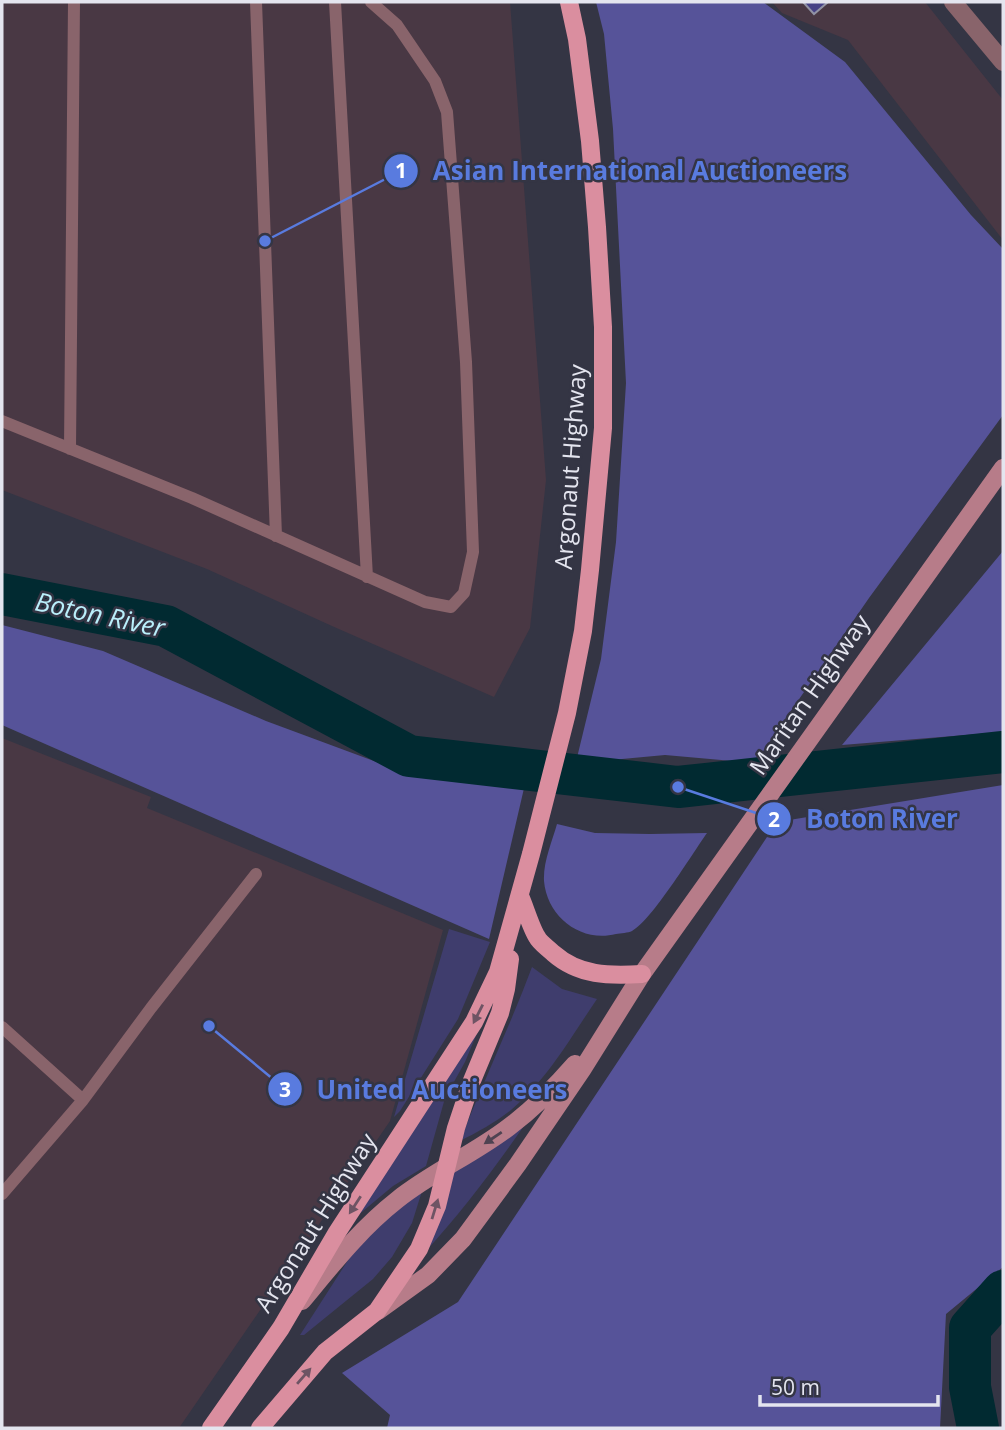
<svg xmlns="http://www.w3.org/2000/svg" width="1005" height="1430" font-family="'Open Sans',sans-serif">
  <rect width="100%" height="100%" fill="#343544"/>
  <path fill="#493844" d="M 2,2 L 510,2 L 546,480 L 530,628 L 494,697 L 332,626 L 207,569 L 2,490 Z
    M 772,2 L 925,2 L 1003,100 L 1003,240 L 848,40 L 782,13 Z
    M 2,738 L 151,797 L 147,808 L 443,930 L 390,1121 L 179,1428 L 2,1428 Z"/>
  <path fill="#3f3d6d" d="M 449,929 L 490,942 L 458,1019 L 400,1111 L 394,1117 Z
    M 532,967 L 562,989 L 597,999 C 571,1037 547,1080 511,1110 C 496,1122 478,1132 460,1141 C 483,1082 510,1026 532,967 Z
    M 480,1026 L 465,1062 L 445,1098 L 426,1166 L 393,1186 L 357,1216 Z
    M 533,1113 C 499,1162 464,1210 423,1254 L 454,1171 Z
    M 422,1191 L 412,1223 L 392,1257 L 373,1279 L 304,1335 L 300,1335 L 352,1254 L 399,1206 Z"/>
  <path fill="#565399" d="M 596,2 L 763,2 L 845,62 L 971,215 L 1003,249 L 1003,415 L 869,598 L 755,763 L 665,755 L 622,759 L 574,770 L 601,659 L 616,542 L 626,383 L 613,129 L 604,34 Z
    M 1003,551 L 1003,732 L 842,745 Z
    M 2,625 L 103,651 L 266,721 L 382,764 L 525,784 L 489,939 L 2,725 Z
    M 1003,785 L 1003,1267 L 946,1314 L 940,1428 L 387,1428 L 390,1415 L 342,1373 L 458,1302 L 777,822 Z
    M 557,824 L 595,833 L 650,834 L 707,833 C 692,854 652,920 632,931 C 628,933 621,933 616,934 C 581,943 547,917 544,881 C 543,862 552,842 557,824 Z"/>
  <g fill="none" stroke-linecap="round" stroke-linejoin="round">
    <path stroke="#012a31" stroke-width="42" d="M 2,594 L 166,626 L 409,756 L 678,787 L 1003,752
      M 978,1428 L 970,1387 L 970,1328 L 1003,1291"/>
  </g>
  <path fill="#464186" stroke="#9192a4" stroke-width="2" d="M 803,2 L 828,2 L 814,14 Z"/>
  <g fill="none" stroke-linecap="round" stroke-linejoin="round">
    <path stroke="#89646b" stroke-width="12" d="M 256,2 L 276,536
      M 335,2 L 367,577
      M 2,421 L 192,498 L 425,602 L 451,607 L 464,593 L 473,552 L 466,362 L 447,112 L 435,81 L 397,25 L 371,2
      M 70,449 L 74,2
      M 2,1027 L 83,1100
      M 2,1194 L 83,1100 L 151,1008 L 256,874"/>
    <path stroke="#89646b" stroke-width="18" d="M 953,2 L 1003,62"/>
    <path stroke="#b77c89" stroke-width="18" d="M 302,1301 C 332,1265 360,1229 397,1200 C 432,1172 474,1154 509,1127 C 533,1109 555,1087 575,1064
      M 378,1311 L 428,1275 L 463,1239 L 518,1164 L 582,1070 L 642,974 L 1003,468"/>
    <path stroke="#da8e9f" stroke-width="18" d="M 520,896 C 525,907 531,928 537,937 C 540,943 548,948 553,953 C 579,976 609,976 642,974
      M 211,1428 L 281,1328 L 336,1234 L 474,1022 L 498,972 L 531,854 L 567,713 L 583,631 L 590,570 L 603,428 L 603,327 L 597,227 L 590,141 L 577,39 L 569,2
      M 260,1428 L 325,1352 L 377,1311 L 419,1249 L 437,1206 L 456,1128 L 471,1083 L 500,1013 L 506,989 L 510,959"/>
  </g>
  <defs><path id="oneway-solid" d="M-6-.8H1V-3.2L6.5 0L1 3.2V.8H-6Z" transform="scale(1.75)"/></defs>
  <g fill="#6e5464">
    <use href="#oneway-solid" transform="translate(478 1014) rotate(117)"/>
    <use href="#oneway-solid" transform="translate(355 1205) rotate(123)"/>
    <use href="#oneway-solid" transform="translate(435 1209) rotate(-73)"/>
    <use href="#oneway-solid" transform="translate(304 1376) rotate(-49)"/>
  </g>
  <use fill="#4e4352" href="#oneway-solid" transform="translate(493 1138) rotate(146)"/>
  <g text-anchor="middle" stroke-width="5" stroke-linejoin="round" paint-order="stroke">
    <g font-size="24" fill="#e4e5ef" stroke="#343544">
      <text transform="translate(571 467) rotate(-86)" y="8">Argonaut Highway</text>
      <text transform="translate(810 695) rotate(-55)" y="8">Maritan Highway</text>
      <text transform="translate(316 1223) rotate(-58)" y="8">Argonaut Highway</text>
    </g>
    <g font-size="26" font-style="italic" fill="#baeffb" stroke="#343544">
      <text transform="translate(100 615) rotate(12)" y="9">Boton River</text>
    </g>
  </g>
  <path fill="none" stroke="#597bdf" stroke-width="2.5" d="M265 241L401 171M678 787L774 819M209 1026L285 1089"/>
  <g fill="#597bdf" stroke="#343544" stroke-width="2.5">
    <circle cx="265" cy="241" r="7"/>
    <circle cx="678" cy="787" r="7"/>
    <circle cx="209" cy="1026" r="7"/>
    <circle cx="401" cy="171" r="18"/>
    <circle cx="774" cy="819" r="18"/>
    <circle cx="285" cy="1089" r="18"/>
  </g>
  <g font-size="21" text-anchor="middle" font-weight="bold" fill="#fff">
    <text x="401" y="178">1</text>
    <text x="774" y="827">2</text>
    <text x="285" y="1097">3</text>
  </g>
  <g font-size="26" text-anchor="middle" font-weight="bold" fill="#597bdf" stroke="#343544" stroke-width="5" stroke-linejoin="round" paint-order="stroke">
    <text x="640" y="180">Asian International Auctioneers</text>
    <text x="882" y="828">Boton River</text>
    <text x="442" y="1099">United Auctioneers</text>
  </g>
  <rect width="1005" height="1430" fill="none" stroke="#e4e5ef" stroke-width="7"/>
  <path d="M760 1395v10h178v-10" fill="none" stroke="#e4e5ef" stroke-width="3.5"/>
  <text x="771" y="1395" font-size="21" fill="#e4e5ef" stroke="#343544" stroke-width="5" paint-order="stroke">50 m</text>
</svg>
